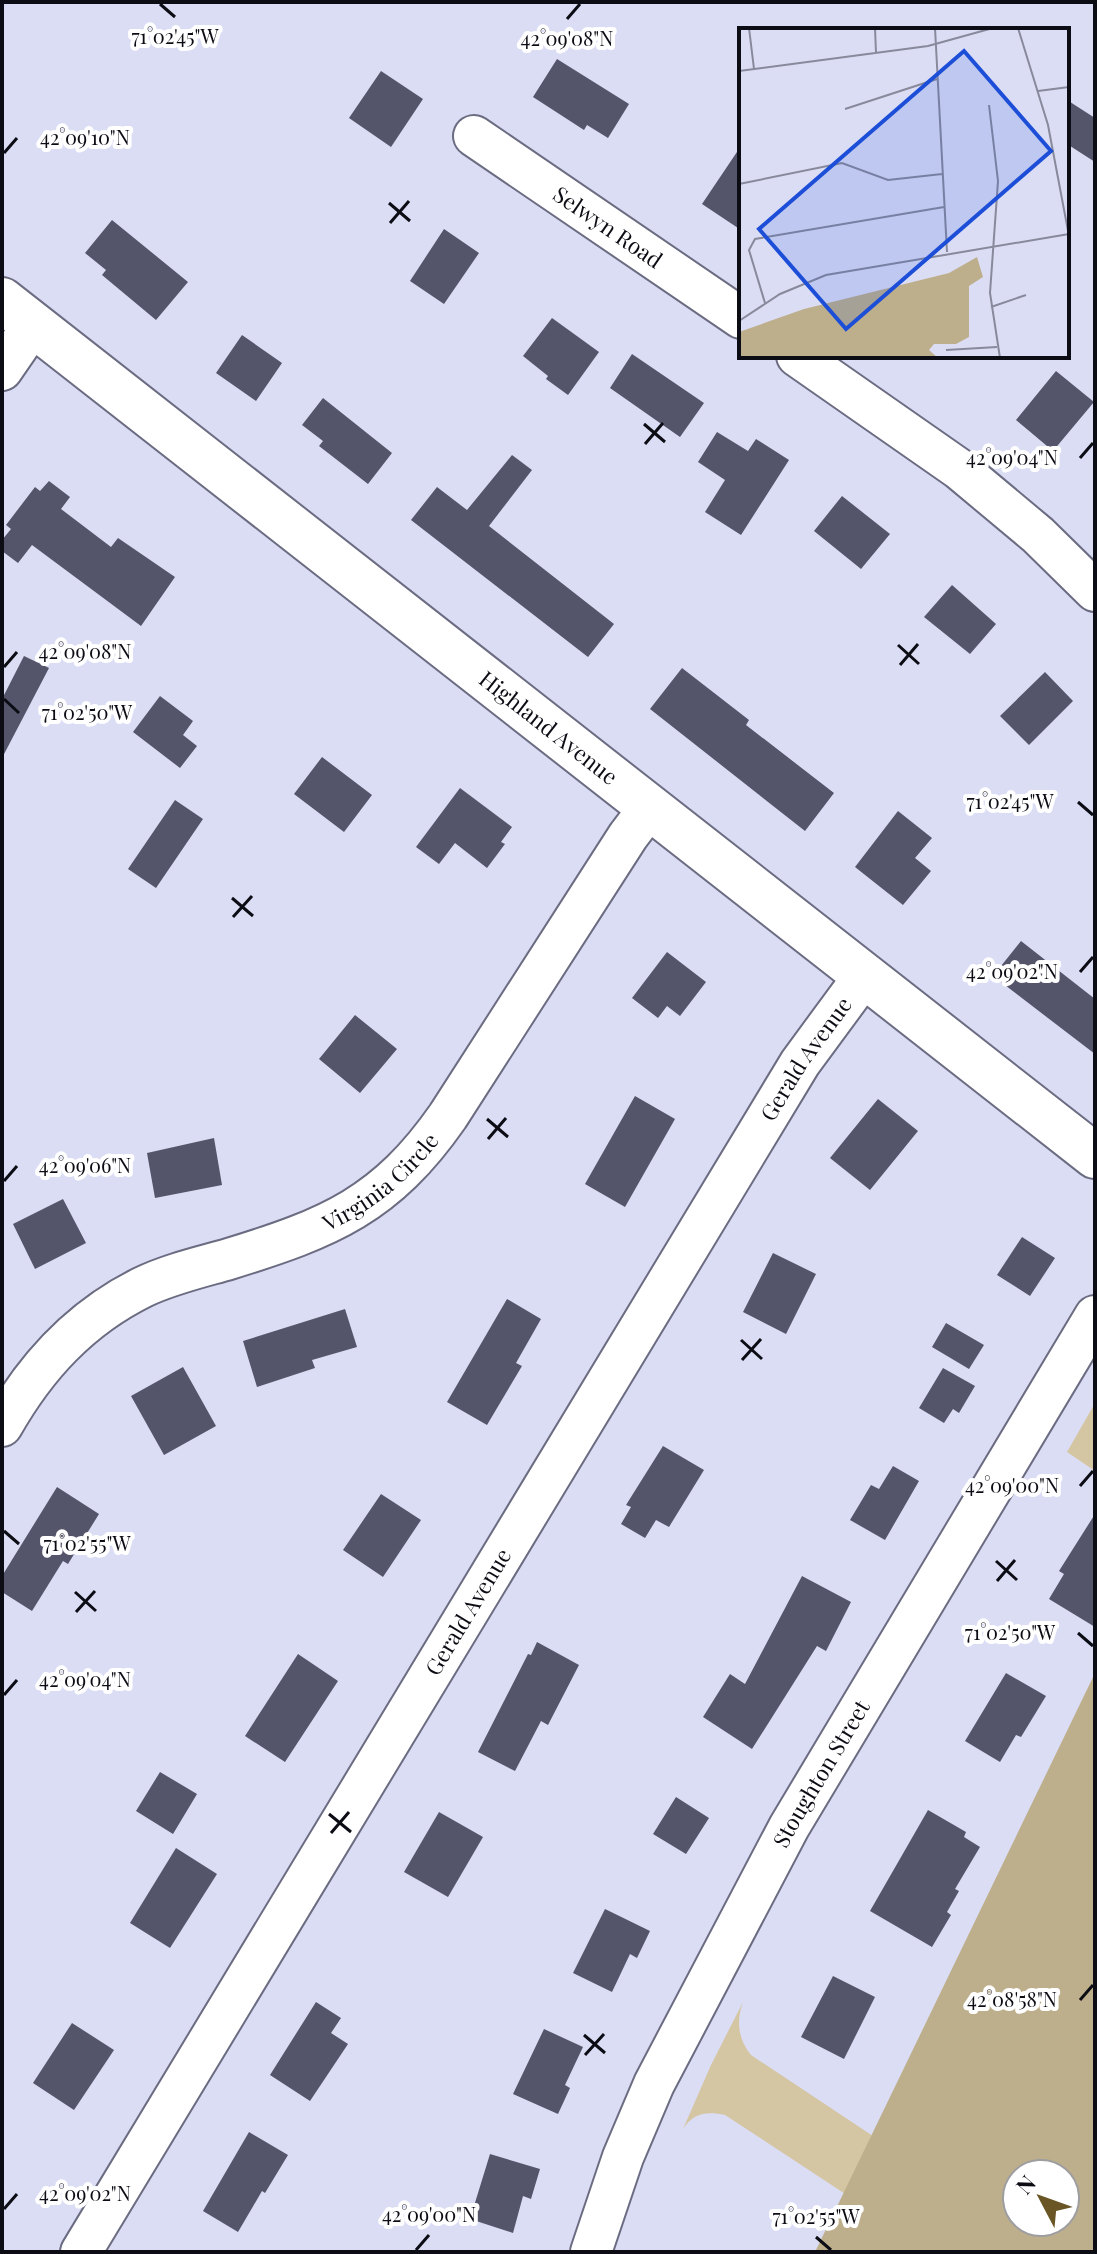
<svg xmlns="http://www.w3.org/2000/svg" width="1097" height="2254" font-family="'Playfair Display',serif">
  <rect width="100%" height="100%" fill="#dbddf5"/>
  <path fill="#d5c6a3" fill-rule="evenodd" d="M 1095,1403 L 1095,1471 L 1067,1452 Z
    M 1095,1802 L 1095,2252 L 862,2205 L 725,2115 C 707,2111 693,2113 683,2129 L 711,2065 L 743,2002 C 736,2021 738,2039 751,2055 L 891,2148 ZM 1017,2174 L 1065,2174 L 1065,2222 L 1017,2222 Z"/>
  <path fill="#beaf8c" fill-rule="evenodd" d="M 1095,1673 L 1095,2252 L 815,2252 ZM 1017,2174 L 1065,2174 L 1065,2222 L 1017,2222 Z"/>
  <path fill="#54556a" d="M 557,59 L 629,104 L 608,138 L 587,125 L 584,130 L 533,97 Z
    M 381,71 L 423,99 L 391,147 L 349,118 Z
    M 1067,100 L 1095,118 L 1095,162 L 1067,144 Z
    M 741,146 L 741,230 L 702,204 Z
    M 112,220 L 188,282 L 156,320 L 102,275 L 106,270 L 85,253 Z
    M 444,229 L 479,253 L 444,304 L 410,281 Z
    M 552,318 L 599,352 L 568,395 L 546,379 L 548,376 L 523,356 Z
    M 242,335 L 282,363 L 256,401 L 216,373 Z
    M 632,354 L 704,403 L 680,437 L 610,388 Z
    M 1056,371 L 1094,402 L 1053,451 L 1016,420 Z
    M 323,398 L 392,453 L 368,484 L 319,446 L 323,441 L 302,425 Z
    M 717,432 L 748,451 L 756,439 L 789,460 L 741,535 L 705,512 L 725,480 L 698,462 Z
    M 512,455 L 532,470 L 489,526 L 614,624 L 588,657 L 411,520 L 437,487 L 467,510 Z
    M 49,481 L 70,497 L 61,509 L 111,547 L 118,538 L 175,577 L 141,626 L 32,545 L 18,563 L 2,551 L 2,540 L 11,529 L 6,525 L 35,487 L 40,491 Z
    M 842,496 L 890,534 L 861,569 L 814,531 Z
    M 952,585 L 996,624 L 970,654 L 924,617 Z
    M 24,656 L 49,668 L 2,758 L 2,699 Z
    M 682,668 L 749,720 L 746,725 L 834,793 L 805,831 L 650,709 Z
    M 1045,672 L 1073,701 L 1029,745 L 1000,716 Z
    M 160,696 L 193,721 L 183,735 L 197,746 L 180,768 L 133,732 Z
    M 322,757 L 372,795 L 344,832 L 294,794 Z
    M 460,788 L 512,827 L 501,842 L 505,844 L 487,868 L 455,843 L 439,864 L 416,847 Z
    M 175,800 L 203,819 L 156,888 L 128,869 Z
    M 898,811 L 932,838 L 915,858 L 931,871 L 903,905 L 855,867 Z
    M 1021,941 L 1095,999 L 1095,1054 L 993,976 Z
    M 667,952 L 706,982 L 680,1016 L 667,1006 L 658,1018 L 632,998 Z
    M 355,1015 L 397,1049 L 360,1093 L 319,1059 Z
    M 635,1096 L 675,1119 L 625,1207 L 585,1184 Z
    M 878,1099 L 918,1131 L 870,1190 L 830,1158 Z
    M 214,1138 L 222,1185 L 155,1198 L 147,1153 Z
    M 63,1199 L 86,1243 L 35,1269 L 13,1224 Z
    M 1022,1237 L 1055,1258 L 1030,1296 L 997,1275 Z
    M 773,1253 L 816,1274 L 786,1334 L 743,1312 Z
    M 507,1299 L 541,1319 L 516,1363 L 522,1366 L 487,1425 L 447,1402 Z
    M 345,1309 L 357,1347 L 312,1360 L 315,1368 L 257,1387 L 243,1341 Z
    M 946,1323 L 984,1345 L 969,1369 L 932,1347 Z
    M 183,1367 L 216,1426 L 164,1455 L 131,1396 Z
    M 943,1368 L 975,1386 L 959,1413 L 953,1409 L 944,1423 L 919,1408 Z
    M 663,1446 L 704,1470 L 669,1527 L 656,1520 L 645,1538 L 621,1524 L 631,1507 L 626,1505 Z
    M 893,1466 L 919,1481 L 885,1540 L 850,1520 L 871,1485 L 879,1489 Z
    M 57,1487 L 99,1514 L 68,1564 L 63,1561 L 32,1611 L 2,1592 L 2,1576 Z
    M 381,1494 L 421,1520 L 383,1577 L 343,1550 Z
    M 1095,1514 L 1095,1627 L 1049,1599 L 1064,1574 L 1059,1571 Z
    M 802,1576 L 851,1602 L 826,1651 L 817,1646 L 752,1749 L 703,1717 L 730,1674 L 745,1684 Z
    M 537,1642 L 579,1665 L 548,1725 L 541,1721 L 515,1771 L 478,1752 L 528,1654 L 531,1655 Z
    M 298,1654 L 338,1681 L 285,1762 L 245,1736 Z
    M 1006,1673 L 1046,1696 L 1021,1737 L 1016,1735 L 1000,1762 L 965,1741 Z
    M 160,1772 L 197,1794 L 173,1834 L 136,1811 Z
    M 676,1797 L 709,1818 L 686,1854 L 653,1834 Z
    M 928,1810 L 966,1832 L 964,1837 L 980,1847 L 955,1889 L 959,1891 L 947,1912 L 951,1915 L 932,1947 L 870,1911 Z
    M 439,1812 L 483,1837 L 448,1897 L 404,1872 Z
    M 176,1848 L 217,1874 L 170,1948 L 130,1923 Z
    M 605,1909 L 650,1931 L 637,1958 L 630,1954 L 612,1992 L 573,1973 Z
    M 833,1976 L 875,1997 L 844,2059 L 801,2037 Z
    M 316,2002 L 341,2018 L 331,2033 L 348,2044 L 310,2101 L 270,2075 Z
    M 72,2023 L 114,2050 L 74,2110 L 33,2083 Z
    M 544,2029 L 583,2047 L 565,2085 L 570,2088 L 558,2114 L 513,2094 Z
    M 249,2132 L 288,2155 L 265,2193 L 262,2191 L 238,2232 L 203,2211 Z
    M 490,2154 L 540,2169 L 531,2199 L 523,2196 L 513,2233 L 470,2219 Z"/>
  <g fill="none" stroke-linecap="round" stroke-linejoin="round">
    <defs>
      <g id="minor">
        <path id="s1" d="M 474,136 L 741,318"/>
        <path d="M 797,356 L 959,469 L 1038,535 L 1095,591"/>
        <path d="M 2,370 L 33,325"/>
        <path id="s2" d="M 2,1426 C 36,1366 80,1318 143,1287 C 170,1274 201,1267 229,1259 C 330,1228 386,1205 448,1116 L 628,836 L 650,807"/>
        <path id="s3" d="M 81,2252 L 800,1063 L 864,976"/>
        <path id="s4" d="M 591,2252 L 623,2157 L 654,2084 L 789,1827 L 1095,1316"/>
      </g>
      <g id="tertiary">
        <path id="s5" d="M 2,300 L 1095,1156"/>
      </g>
    </defs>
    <use href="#minor" stroke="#6b6c81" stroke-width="44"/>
    <use href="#tertiary" stroke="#6b6c81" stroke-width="48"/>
    <use href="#minor" stroke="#fff" stroke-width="40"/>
    <use href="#tertiary" stroke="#fff" stroke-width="44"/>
  </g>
  <path fill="none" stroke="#0c0c14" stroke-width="3" d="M 160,4 L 175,17M 567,19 L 580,4M 4,153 L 17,138M 389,203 L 410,221M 390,223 L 409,201M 644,424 L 665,442M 645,444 L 663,423M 1080,458 L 1093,443M 898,645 L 919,664M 900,665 L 918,644M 4,667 L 17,652M 4,699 L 19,713M 1078,802 L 1093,815M 232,898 L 253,916M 233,917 L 252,896M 1080,972 L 1093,957M 487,1119 L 508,1137M 488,1139 L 506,1118M 4,1181 L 17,1166M 741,1340 L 762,1359M 742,1360 L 761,1339M 1080,1486 L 1093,1471M 4,1531 L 19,1544M 996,1561 L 1017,1580M 997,1581 L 1015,1560M 75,1592 L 96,1611M 76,1612 L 95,1591M 1078,1633 L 1093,1646M 4,1695 L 17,1680M 329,1814 L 351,1832M 331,1833 L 349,1812M 1080,2000 L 1093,1985M 584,2035 L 605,2053M 585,2055 L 604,2034M 4,2209 L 17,2194M 816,2237 L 831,2250M 416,2250 L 429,2235"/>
  <g text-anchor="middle" stroke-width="8" stroke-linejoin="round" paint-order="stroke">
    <g font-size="22" fill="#0c0c14" stroke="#fff">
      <text dy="8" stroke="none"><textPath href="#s1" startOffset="162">Selwyn Road</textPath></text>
      <text dy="8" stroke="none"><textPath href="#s5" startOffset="694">Highland Avenue</textPath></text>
      <text dy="8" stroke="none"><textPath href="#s3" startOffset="1396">Gerald Avenue</textPath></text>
      <text dy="8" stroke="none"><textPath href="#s2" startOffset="464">Virginia Circle</textPath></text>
      <text dy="8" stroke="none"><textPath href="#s3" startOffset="748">Gerald Avenue</textPath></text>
      <text dy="8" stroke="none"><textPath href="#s4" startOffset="532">Stoughton Street</textPath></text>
    </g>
  </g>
  <g transform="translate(739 28)">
    <rect width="330" height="330" fill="#dbddf5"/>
    <path d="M 238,229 L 244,249 L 230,258 L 230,309 L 217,316 L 195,316 L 190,322 L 199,330 L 0,330 L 0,304 L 65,281 L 210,245 Z" fill="#beaf8c"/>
    <path fill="none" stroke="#88899b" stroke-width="2" d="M 10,0 L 15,41M 136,0 L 137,25M 196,0 L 208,224M 279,0 L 309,97 L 330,208M 0,43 L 189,18 L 254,0M 299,63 L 330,59M 250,77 L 259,153 L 251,265 L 261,330M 106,81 L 198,51M 0,156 L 103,135 L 149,152 L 203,146M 26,275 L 10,222 L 16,211 L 205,179M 252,279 L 287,267M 0,293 L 41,266 L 87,247 L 330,206M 207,322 L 258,319"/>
    <path fill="#1d4ed8" fill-opacity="0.15" stroke="#1d4ed8" stroke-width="4" d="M 225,23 L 312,123 L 107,301 L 20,201 Z"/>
    <rect width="330" height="330" fill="none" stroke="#0c0c14" stroke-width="4"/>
  </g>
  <g font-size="20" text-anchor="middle" fill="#0c0c14" stroke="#fff" stroke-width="8" stroke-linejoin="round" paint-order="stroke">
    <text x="175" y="44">71°02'45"W</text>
    <text x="567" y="46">42°09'08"N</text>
    <text x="85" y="145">42°09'10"N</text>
    <text x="1012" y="465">42°09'04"N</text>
    <text x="85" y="659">42°09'08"N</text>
    <text x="87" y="720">71°02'50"W</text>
    <text x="1010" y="809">71°02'45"W</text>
    <text x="1012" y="979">42°09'02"N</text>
    <text x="85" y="1173">42°09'06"N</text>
    <text x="1012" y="1493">42°09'00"N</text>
    <text x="87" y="1551">71°02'55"W</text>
    <text x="1010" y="1640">71°02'50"W</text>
    <text x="85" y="1687">42°09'04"N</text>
    <text x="1012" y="2007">42°08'58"N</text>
    <text x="85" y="2201">42°09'02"N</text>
    <text x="429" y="2222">42°09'00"N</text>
    <text x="816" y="2224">71°02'55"W</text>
  </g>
  <rect width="1097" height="2254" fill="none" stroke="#0c0c14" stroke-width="8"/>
  <g transform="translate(1041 2198) rotate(311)"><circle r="38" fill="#ffffff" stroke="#9e9ea1" stroke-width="2"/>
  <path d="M0-6L14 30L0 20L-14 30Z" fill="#695624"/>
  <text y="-12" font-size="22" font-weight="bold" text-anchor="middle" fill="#0c0c14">N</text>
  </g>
</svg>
